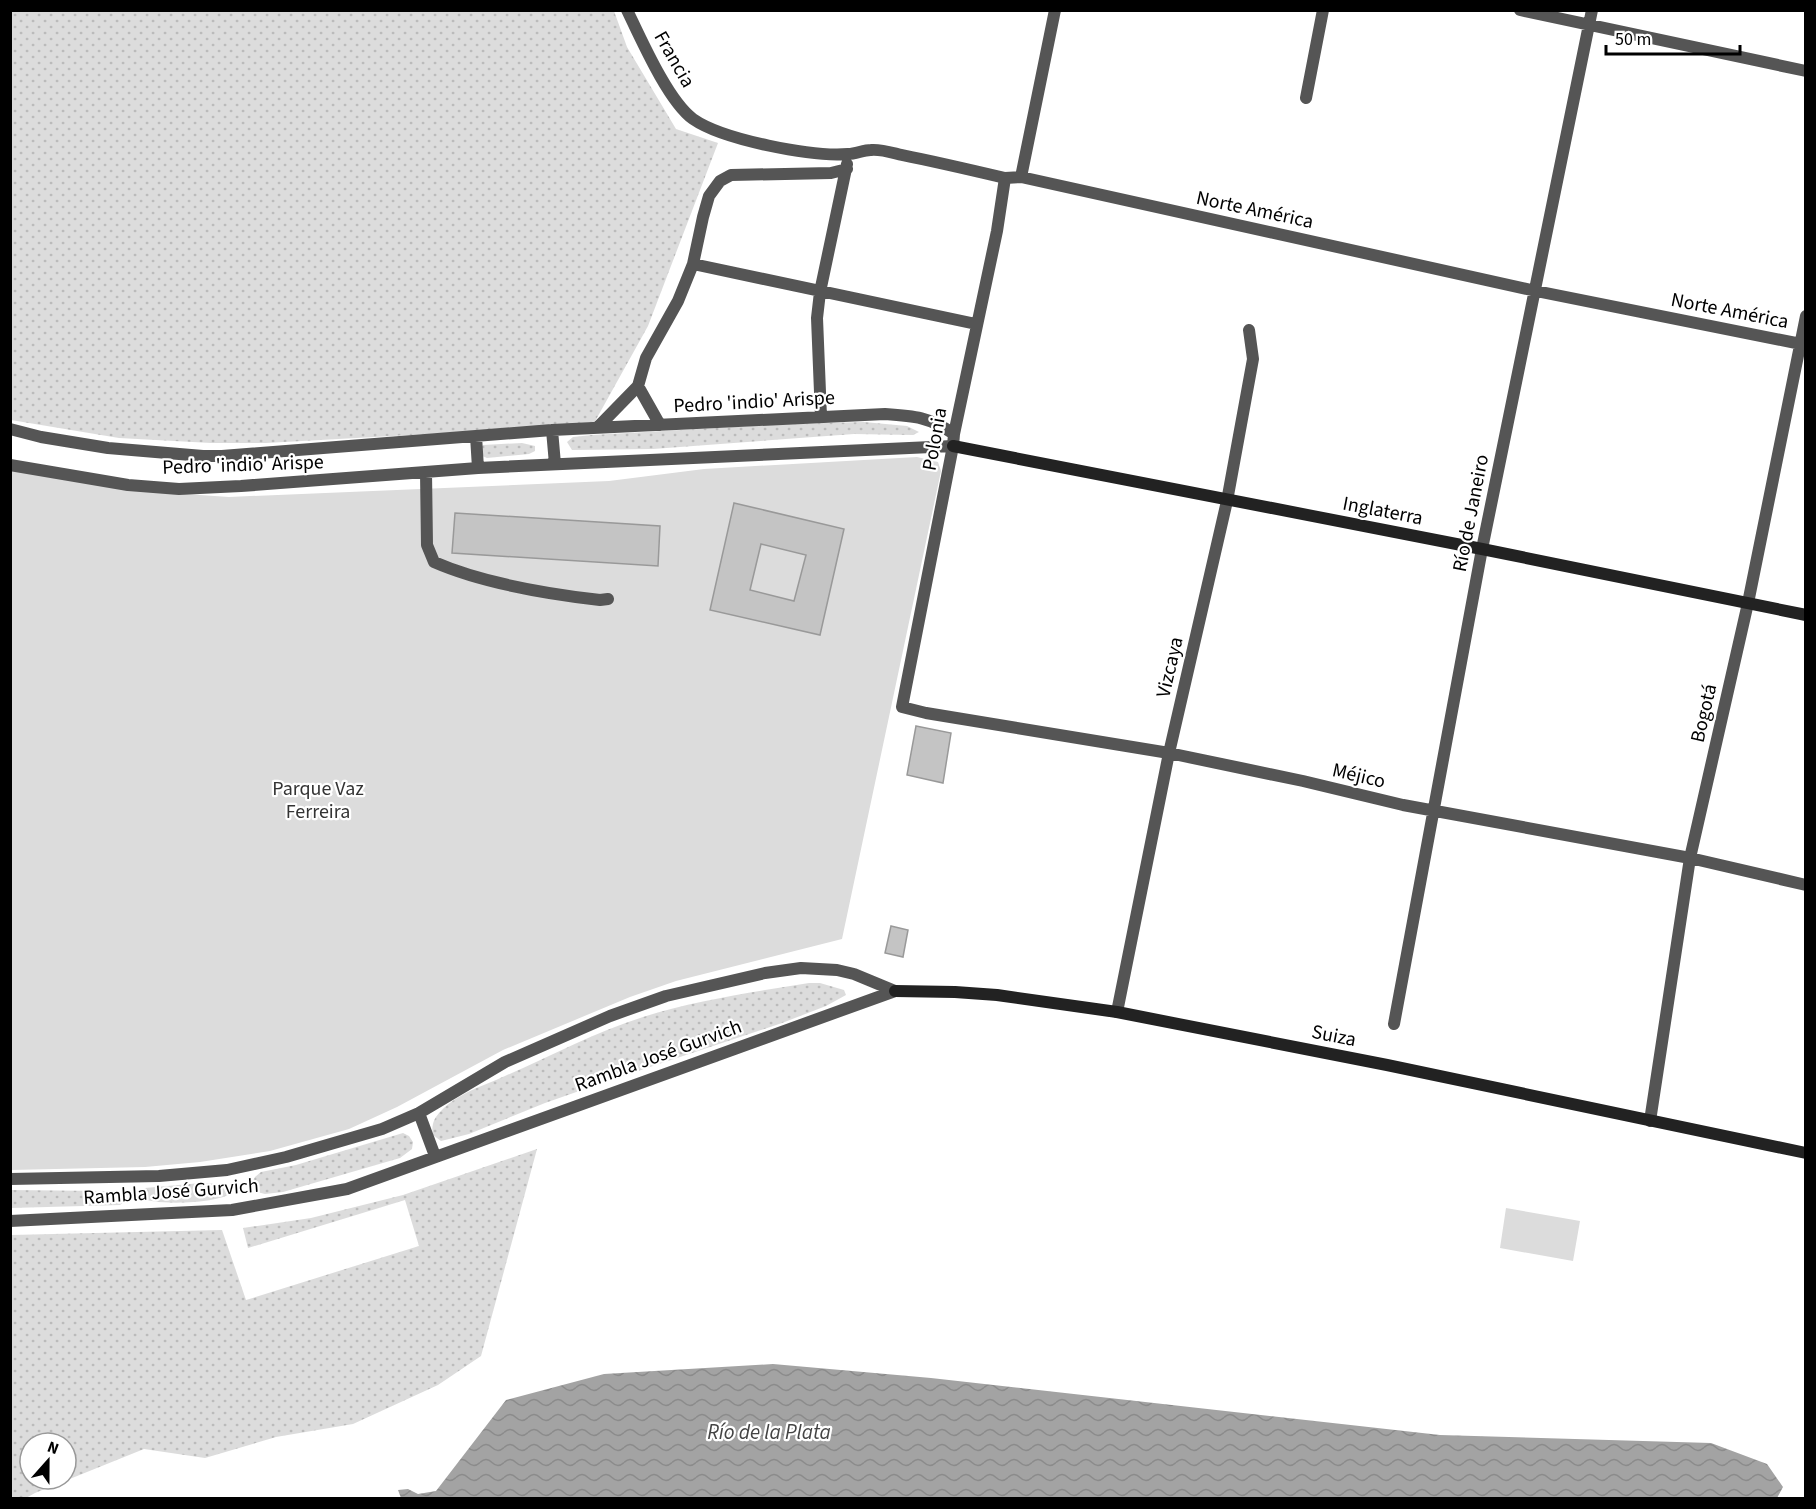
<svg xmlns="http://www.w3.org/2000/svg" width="1816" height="1509" font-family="'Source Sans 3',sans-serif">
  <defs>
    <pattern id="grass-dots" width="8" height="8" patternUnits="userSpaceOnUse" patternTransform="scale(1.5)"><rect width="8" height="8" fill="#dcdcdc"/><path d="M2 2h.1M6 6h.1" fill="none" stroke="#bbb" stroke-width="1.8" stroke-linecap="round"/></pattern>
    <pattern id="water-waves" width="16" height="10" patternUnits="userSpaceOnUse" patternTransform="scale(1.5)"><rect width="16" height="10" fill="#a3a3a3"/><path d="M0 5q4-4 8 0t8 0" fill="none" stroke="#8b8b8b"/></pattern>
  </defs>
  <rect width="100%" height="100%" fill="#fff"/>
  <path fill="url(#grass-dots)" fill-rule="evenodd" d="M 11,11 L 614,11 L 627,47 L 676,129 L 718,143 L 648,326 L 593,425 L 266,443 L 211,443 L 119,438 L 11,420 Z
    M 864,422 L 907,426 L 919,432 L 913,435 L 854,434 L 653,449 L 572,450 L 567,442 L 573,437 L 592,435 L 786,424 Z
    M 522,443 L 535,446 L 535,451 L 529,454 L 487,458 L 480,455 L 479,449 L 483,445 Z
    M 809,983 L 820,983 L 844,990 L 846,995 L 826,1006 L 782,1023 L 602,1083 L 545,1103 L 469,1134 L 441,1141 L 433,1135 C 431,1125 434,1118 441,1111 C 458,1093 483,1086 505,1076 C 551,1056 595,1032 643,1017 C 697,1000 754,992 809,983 Z
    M 403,1133 L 409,1136 L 413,1142 L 412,1149 L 400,1158 L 283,1192 L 265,1194 L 253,1191 L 251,1185 L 255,1177 L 261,1172 L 296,1165 Z
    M 537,1149 L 481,1356 L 438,1385 L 353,1424 L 276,1437 L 205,1458 L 144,1449 L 35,1493 L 26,1498 L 11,1498 L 11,1235 L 222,1230 L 246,1300 L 419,1246 L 405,1200 L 248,1248 L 243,1228 L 311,1218 L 403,1195 ZM 30,1443 L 66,1443 L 66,1479 L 30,1479 Z
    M 201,1183 L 224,1184 L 229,1187 L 231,1193 C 218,1204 153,1206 138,1197 L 139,1192 L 145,1188 Z
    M 10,1190 L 103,1191 L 126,1195 L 127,1199 L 120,1205 L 11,1208 Z"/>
  <path fill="#dcdcdc" d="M 917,457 L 938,462 L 941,471 L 842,939 L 676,981 L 630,997 L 503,1050 L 397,1107 L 349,1129 L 270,1151 L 200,1162 L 145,1167 L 11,1170 L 10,468 L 156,492 L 229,497 L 609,481 L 704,469 Z
    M 1506,1208 L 1580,1221 L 1573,1261 L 1500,1248 Z"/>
  <path fill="url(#water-waves)" d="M 773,1364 L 931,1378 L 1440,1435 L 1711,1443 L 1767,1464 L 1783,1487 L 1777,1498 L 401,1498 L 398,1490 L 408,1489 L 418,1494 L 436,1491 L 506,1400 L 604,1374 Z"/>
  <path fill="#c4c4c4" stroke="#999" stroke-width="1.5" fill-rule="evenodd" d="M 734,503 L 844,529 L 820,635 L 710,610 ZM 761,544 L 806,555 L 794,601 L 750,590 Z
    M 455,513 L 660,526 L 658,566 L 452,553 Z
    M 916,726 L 951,733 L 943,783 L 907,775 Z
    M 891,926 L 908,930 L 903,957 L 885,953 Z"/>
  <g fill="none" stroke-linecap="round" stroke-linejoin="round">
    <path stroke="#555" stroke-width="12" d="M 627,10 C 641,39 668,101 693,119 C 723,140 812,157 848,154 C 856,154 863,150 871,150 C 881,149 893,153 902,155 C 937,162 971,170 1005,178 L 1021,177 L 1536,291 L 1806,345
      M 1520,10 L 1806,71
      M 1306,98 L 1323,10
      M 1021,177 L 1055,10
      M 1005,178 L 997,231 L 954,434 L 953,446 L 902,707 L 926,713 L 1169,753 L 1303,781 L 1403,805 L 1690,858 L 1806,885
      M 693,264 L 976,324
      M 638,386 L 646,358 L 678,301 L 693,264 L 703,217 L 709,196 L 720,181 L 731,175 L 831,173 L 847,169
      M 821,417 L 817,318 L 820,292 L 847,164
      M 597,428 L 638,386 L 660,425
      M 10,429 L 41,437 L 108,448 L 203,456 L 222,456 L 552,430 L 885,414 C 915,416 929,417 954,434
      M 552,430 L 555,464
      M 476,436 L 478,468
      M 10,465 L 128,485 L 179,489 L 241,486 L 478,468 L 953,446
      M 426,472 L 427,545 L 434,562 C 482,583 548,594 600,600 L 608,599
      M 1117,1012 L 1169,753 L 1227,501 L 1253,359 L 1249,330
      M 1394,1024 L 1482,549 L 1592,10
      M 419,1113 L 435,1156
      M 1650,1121 L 1690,858 L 1748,603 L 1806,316
      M 10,1179 L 159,1176 L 227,1170 L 286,1157 L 382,1129 L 419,1113 L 505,1062 L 610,1016 L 666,996 L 765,973 L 801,968 L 837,970 L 854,974 L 895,991
      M 10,1221 L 232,1210 L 347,1189 L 895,991"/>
    <path stroke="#222" stroke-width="12" d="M 953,446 L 1482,549 L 1806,615
      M 895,991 L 955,992 L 997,995 L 1117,1012 L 1387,1065 L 1806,1153"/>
  </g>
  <g text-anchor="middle" stroke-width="4.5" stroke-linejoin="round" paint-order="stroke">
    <g font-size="20" fill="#000" stroke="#fff">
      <text transform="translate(675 59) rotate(60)" y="7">Francia</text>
      <text transform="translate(1255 209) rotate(12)" y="7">Norte América</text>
      <text transform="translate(1730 310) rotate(11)" y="7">Norte América</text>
      <text transform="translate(754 401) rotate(-3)" y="7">Pedro 'indio' Arispe</text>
      <text transform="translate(934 439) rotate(-80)" y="7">Polonia</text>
      <text transform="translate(243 464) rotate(-2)" y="7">Pedro 'indio' Arispe</text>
      <text transform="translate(1383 510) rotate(11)" y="7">Inglaterra</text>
      <text transform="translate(1470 513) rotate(-79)" y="7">Río de Janeiro</text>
      <text transform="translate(1169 667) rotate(-77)" y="7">Vizcaya</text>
      <text transform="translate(1703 713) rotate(-77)" y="7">Bogotá</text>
      <text transform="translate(1359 775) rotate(13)" y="7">Méjico</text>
      <text transform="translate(1334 1035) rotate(11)" y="7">Suiza</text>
      <text transform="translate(658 1055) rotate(-20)" y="7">Rambla José Gurvich</text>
      <text transform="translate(171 1191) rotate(-4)" y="7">Rambla José Gurvich</text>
    </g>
    <g font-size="20" fill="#333" stroke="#fff">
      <text x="318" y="795">Parque Vaz<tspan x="318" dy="23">Ferreira</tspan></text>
    </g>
    <g font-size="21" font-style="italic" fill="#444" stroke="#fff">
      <text x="769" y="1439">Río de la Plata</text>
    </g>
  </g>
  <rect width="1816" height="1509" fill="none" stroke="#000000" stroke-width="24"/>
  <g transform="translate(48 1461) rotate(21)"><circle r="28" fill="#ffffff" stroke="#999999" stroke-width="1.5"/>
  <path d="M0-4.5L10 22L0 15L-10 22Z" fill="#000000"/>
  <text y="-9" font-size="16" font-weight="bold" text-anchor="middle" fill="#000000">N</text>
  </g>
  <path d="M1606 45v9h134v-9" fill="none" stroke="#000000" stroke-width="3"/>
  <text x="1615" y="45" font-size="18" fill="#000000" stroke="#ffffff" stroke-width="4.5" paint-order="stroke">50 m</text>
</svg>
